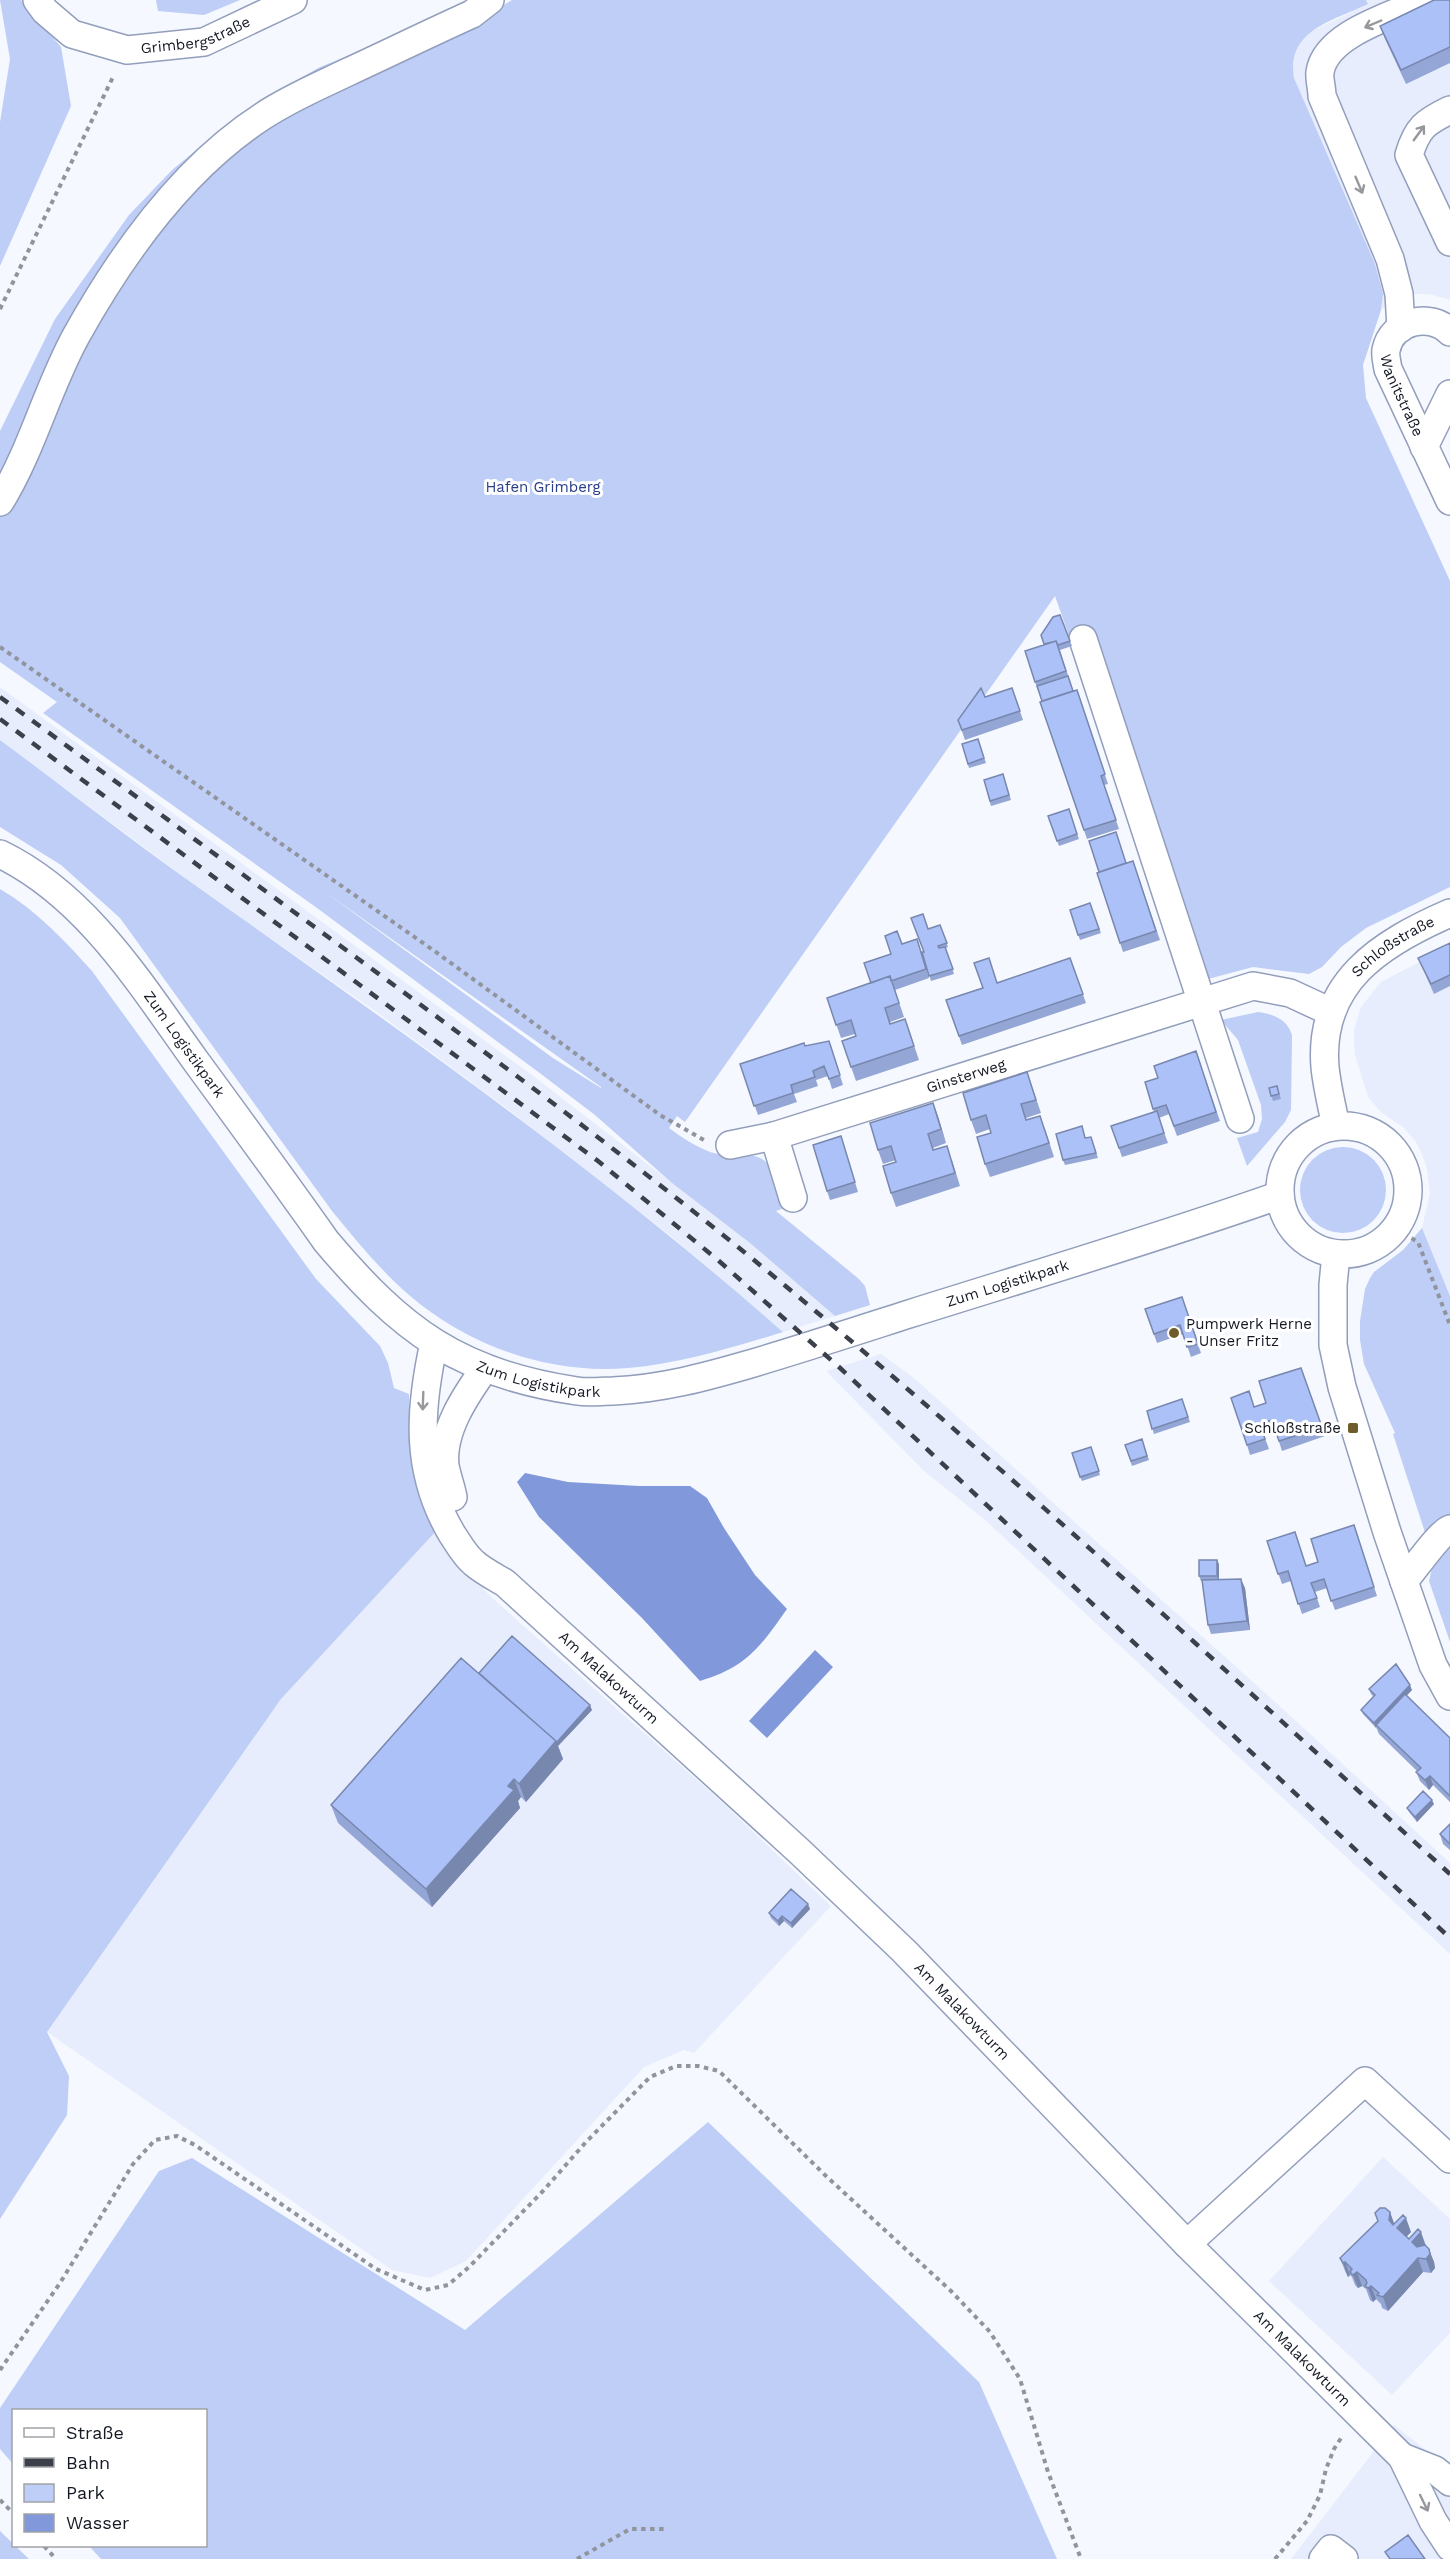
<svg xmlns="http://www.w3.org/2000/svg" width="1450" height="2559" font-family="'Work Sans',sans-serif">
  <rect width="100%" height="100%" fill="#f5f8fe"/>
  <path fill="#e7edfd" d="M 1366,0 L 1450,0 L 1450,300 L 1429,294 L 1413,294 L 1396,300 L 1381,310 L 1383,294 L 1294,78 L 1291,62 L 1295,49 L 1302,39 L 1312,31 L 1368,4 Z
    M 0,687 L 528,1072 L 750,1243 L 835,1316 L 783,1332 L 671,1236 L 505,1107 L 378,1013 L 204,892 L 0,740 Z
    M 1450,946 L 1450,1296 L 1422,1228 L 1430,1193 L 1427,1169 L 1422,1154 L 1416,1142 L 1404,1128 L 1381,1112 L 1368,1097 L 1355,1055 L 1354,1040 L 1354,1030 L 1361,1007 L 1381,982 Z
    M 881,1354 L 914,1378 L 1273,1700 L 1450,1863 L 1450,1954 L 984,1519 L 923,1470 L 826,1371 Z
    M 437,1530 L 456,1559 L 490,1596 L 724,1804 L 831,1906 L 694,2053 L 684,2050 L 644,2067 L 466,2261 L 430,2278 L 392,2270 L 47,2032 L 281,1699 Z
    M 1383,2157 L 1450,2219 L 1450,2333 L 1392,2395 L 1269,2281 Z
    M 1394,2425 L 1450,2469 L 1450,2559 L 1291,2559 Z"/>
  <path fill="#becef6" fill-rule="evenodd" d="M 0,0 L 21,0 L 61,47 L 71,106 L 0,266 L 0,122 L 10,59 Z
    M 156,0 L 240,0 L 204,15 L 158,11 Z
    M 512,0 L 1366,0 L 1368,4 C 1333,21 1286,30 1294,78 L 1375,264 L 1383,294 L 1381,310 L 1363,365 L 1366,398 L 1450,581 L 1450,887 L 1366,928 L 1341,947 L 1322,967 L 1309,974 L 1253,967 L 1208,979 L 1088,629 L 1069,636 L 1055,596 L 685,1122 L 677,1116 L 669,1128 C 681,1137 695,1146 710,1152 C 728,1158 754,1148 768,1164 C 778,1175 780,1194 784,1208 L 776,1211 L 859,1279 L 865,1286 L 870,1305 L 835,1316 L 750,1243 L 672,1183 L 595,1115 L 541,1074 L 317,908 L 43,713 L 57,702 L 0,662 L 0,431 L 55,319 L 129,215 L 172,170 L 241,113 L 318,68 L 390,38 L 449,37 ZM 325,892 L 601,1087 L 601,1088 L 553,1058 Z
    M 0,740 C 69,791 136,844 206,893 C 404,1033 601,1172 783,1332 C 734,1347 680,1364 628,1368 C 550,1375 468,1346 409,1295 C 380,1270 356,1240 332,1211 L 120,918 L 61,865 L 0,827 Z
    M 0,889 C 36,910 64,940 92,971 L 316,1279 L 380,1346 L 388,1363 L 394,1388 L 409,1394 L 410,1456 L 415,1476 L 437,1530 L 281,1699 L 47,2032 L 69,2076 L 67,2115 L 0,2219 Z
    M 1258,1012 C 1273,1014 1287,1019 1292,1035 L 1291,1110 L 1285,1122 L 1247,1166 L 1237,1138 L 1258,1132 L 1262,1119 L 1261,1105 L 1238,1040 L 1221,1020 Z
    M1300 1190a43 43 0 1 1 86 0a43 43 0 1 1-86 0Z
    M 1422,1228 L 1450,1296 L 1450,1642 L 1429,1581 L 1434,1560 L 1393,1434 L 1395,1433 L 1364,1364 L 1360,1340 L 1360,1321 L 1365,1289 L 1370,1278 L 1374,1272 L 1403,1250 Z
    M 708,2122 L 979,2382 L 1057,2559 L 101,2559 L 89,2546 L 206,2546 L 206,2410 L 14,2410 L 13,2464 L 0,2449 L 0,2408 L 159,2171 L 192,2158 L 465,2330 Z
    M 0,2531 L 29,2559 L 0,2559 Z"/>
  <path fill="#8199db" d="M 525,1473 L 568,1482 L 639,1486 L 690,1486 L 707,1498 L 724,1528 L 755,1575 L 787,1609 C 760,1647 747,1667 700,1681 L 642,1618 L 539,1517 L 517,1482 Z
    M 815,1650 L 833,1667 L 767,1738 L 749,1721 Z"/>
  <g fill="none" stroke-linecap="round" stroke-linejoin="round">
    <defs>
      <g id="minor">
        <path id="s1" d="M 37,0 L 45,11 L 72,34 L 127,50 L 204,42 L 293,0"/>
        <path d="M 1450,110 C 1425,122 1417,128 1409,155 L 1450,242"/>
        <path d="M 1401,328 L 1399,294 L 1390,259 L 1322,96 C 1322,88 1319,79 1320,72 C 1326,33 1395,15 1426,0"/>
        <path id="s2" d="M 1450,332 C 1431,312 1392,320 1386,350 C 1385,355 1387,363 1388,369 L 1450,501"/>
        <path d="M 1424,447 L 1450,394"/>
        <path d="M 0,502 C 32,450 47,389 76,336 C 121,255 184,167 263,116 C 290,98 319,86 348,72 C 389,53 430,33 472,14 L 490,0"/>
        <path d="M 1083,639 L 1240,1119"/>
        <path id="s3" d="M 0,854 C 87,896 141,985 195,1060 C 239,1120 283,1180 326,1241 C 401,1330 459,1374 577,1391 C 589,1393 601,1391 613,1391 C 661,1389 705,1377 750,1364 C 804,1348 856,1331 909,1314 C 1033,1275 1158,1238 1280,1195"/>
        <circle cx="1344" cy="1190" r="64"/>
        <path id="s4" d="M 1336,1126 C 1332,1107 1327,1087 1325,1067 C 1318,982 1381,943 1450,913"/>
        <path d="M 774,1136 L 793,1198"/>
        <path id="s5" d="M 730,1145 L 774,1136 L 1253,986 L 1290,993 L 1331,1012"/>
        <path d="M 1336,1254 L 1333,1285 L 1333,1345 L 1342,1387 L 1387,1532 L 1433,1665 L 1450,1696"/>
        <path id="s6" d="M 434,1343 C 419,1411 415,1472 452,1534 C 458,1543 465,1556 474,1563 C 483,1571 495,1577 505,1583 L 799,1851 L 904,1951 L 1187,2244 L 1402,2457 L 1433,2521 L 1450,2547"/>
        <path d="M 453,1497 C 451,1487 447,1476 445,1466 C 441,1431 466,1395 485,1368"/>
        <path d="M 1404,1581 C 1414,1570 1439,1533 1450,1529"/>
        <path d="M 1187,2244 L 1365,2081 L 1450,2159"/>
        <path d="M 1402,2457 L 1435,2470 L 1450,2482"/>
        <path d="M 1323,2559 L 1331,2549 L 1344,2559"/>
      </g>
    </defs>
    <use href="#minor" stroke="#929ebb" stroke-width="30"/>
    <path stroke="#91949d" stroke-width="4" stroke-dasharray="4.5 4.5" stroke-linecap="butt" d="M 0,309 L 114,75
      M 0,647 L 433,950 L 660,1115 L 704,1140
      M 1396,1229 L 1418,1242 L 1450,1325
      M 0,2370 L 60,2283 L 133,2164 L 155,2140 L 177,2136 L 195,2145 L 376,2269 L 425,2290 L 448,2285 L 469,2267 L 543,2191 L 586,2142 L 650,2077 L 676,2066 L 698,2066 L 719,2071 L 826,2176 L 951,2291 L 990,2332 L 1020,2379 L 1048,2472 L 1081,2559
      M 0,2500 L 14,2514
      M 44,2546 L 56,2559
      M 577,2559 L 630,2529 L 668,2529
      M 1275,2559 L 1307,2521 L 1320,2495 L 1326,2469 L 1334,2449 L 1343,2435"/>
    <use href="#minor" stroke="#fff" stroke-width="27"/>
    <path stroke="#3c404a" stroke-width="4.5" stroke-dasharray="10 10" stroke-linecap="butt" d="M 0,697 C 119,784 238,871 357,958 C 485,1052 614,1147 738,1247 C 983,1447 1216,1662 1450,1874
      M 0,719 L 598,1161 L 719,1261 L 839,1367 L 1450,1938"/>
  </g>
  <path fill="#94a6d5" d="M 1450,0 L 1450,63 L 1406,84 L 1385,39 L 1380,26 Z
    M 1060,615 L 1072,646 L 1060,650 L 1073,691 L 1077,690 L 1108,784 L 1104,785 L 1119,829 L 1087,839 L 1040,702 L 1042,701 L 1035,682 L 1044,645 Z
    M 1012,688 L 1023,720 L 965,740 L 958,720 L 985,697 Z
    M 978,739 L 986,763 L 969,768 L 962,744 Z
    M 1003,774 L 1011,800 L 991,806 L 984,780 Z
    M 1069,809 L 1079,839 L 1059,846 L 1048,816 Z
    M 1133,861 L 1160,940 L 1123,952 L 1097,873 Z
    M 1090,903 L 1101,933 L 1080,940 L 1070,910 Z
    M 940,925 L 948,947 L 946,948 L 954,974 L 931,981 L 922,952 L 924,952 L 928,929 Z
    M 917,939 L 929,978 L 895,990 L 904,1017 L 890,1022 L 891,1024 L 905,1019 L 919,1060 L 856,1081 L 842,1041 L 856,1036 L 855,1034 L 841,1038 L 827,998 L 871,983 L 891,954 L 902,944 Z
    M 1450,943 L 1450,986 L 1434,994 L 1418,958 Z
    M 1070,958 L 1086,1003 L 962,1045 L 946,1000 Z
    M 829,1041 L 843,1085 L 832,1089 L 828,1076 L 816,1080 L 818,1086 L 794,1094 L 797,1102 L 758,1115 L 740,1064 L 805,1046 Z
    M 1196,1051 L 1220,1121 L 1177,1136 L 1169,1114 L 1159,1118 L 1168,1143 L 1122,1157 L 1111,1126 L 1154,1112 L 1145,1082 L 1158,1078 Z
    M 1027,1072 L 1041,1113 L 1026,1118 L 1027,1120 L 1045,1129 L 1054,1157 L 990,1177 L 985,1164 L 991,1133 L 990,1129 L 976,1134 L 971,1120 Z
    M 1277,1086 L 1281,1099 L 1273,1101 L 1269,1088 Z
    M 933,1103 L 946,1143 L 933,1148 L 934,1150 L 952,1160 L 960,1186 L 896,1207 L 891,1193 L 896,1162 L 896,1160 L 883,1164 L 878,1150 Z
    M 1082,1126 L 1085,1138 L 1091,1137 L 1098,1158 L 1065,1165 L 1063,1160 Z
    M 841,1136 L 858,1192 L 830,1200 L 827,1191 Z
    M 1182,1297 L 1201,1353 L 1191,1357 L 1183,1334 L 1157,1343 L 1145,1309 Z
    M 1301,1368 L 1325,1436 L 1282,1451 L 1275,1429 L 1263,1433 L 1269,1449 L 1250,1455 L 1247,1445 L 1255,1407 L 1266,1403 Z
    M 1182,1399 L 1190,1422 L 1154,1434 L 1147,1411 Z
    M 1142,1439 L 1149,1460 L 1132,1466 L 1125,1445 Z
    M 1091,1447 L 1100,1475 L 1082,1481 L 1080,1477 Z
    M 1354,1525 L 1377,1596 L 1335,1610 L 1327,1588 L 1315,1592 L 1320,1607 L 1302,1614 L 1291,1581 L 1282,1584 L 1267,1541 L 1306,1566 L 1318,1562 Z
    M 1219,1564 L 1219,1580 L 1245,1588 L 1250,1630 L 1211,1634 L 1208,1625 L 1203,1581 L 1201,1581 L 1199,1576 Z
    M 479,1673 L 592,1710 L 558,1746 L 563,1759 L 526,1802 L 521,1797 L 518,1801 L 520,1808 L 432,1907 L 338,1823 L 331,1805 Z
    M 1369,1689 L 1412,1690 L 1406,1696 L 1450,1738 L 1450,1802 L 1433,1785 L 1429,1790 L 1420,1781 L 1416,1772 L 1417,1771 L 1379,1734 L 1376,1727 L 1376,1728 L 1363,1714 L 1361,1710 L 1374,1697 L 1371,1694 Z
    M 1434,1804 L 1417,1822 L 1409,1812 L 1407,1808 Z
    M 1450,1824 L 1450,1850 L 1443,1844 L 1440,1834 Z
    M 810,1909 L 792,1928 L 784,1921 L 779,1926 L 771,1918 L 769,1913 Z
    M 1390,2212 L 1394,2224 L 1411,2232 L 1406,2237 L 1409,2239 L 1426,2246 L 1434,2262 L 1435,2268 L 1431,2273 L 1423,2272 L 1388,2311 L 1382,2308 L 1381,2304 L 1376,2299 L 1373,2302 L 1370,2300 L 1366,2289 L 1362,2286 L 1358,2288 L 1355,2285 L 1352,2277 L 1350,2275 L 1348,2277 L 1345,2271 L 1340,2258 Z"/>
  <path fill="#7887ae" d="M 933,1103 L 938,1116 L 946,1143 L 941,1129 Z
    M 1217,1560 L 1219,1564 L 1219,1581 L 1217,1576 Z
    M 1241,1579 L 1245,1588 L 1250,1630 L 1247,1621 Z
    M 1410,1685 L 1412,1690 L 1377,1726 L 1376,1725 L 1376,1728 L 1374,1723 Z
    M 590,1705 L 592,1710 L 558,1746 L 563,1759 L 526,1802 L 519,1784 L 556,1741 Z
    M 1430,1776 L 1433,1785 L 1429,1790 L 1425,1780 Z
    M 514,1779 L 521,1797 L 518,1801 L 520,1808 L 432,1907 L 426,1889 Z
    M 1432,1800 L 1434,1804 L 1417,1822 L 1415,1817 Z
    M 808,1904 L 810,1909 L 792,1928 L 791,1923 Z
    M 782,1916 L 784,1921 L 779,1926 L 778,1921 Z
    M 1390,2212 L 1395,2226 L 1389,2220 Z
    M 1406,2218 L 1411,2232 L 1402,2241 L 1397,2228 Z
    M 1421,2232 L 1426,2246 L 1417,2256 L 1412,2242 Z
    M 1429,2249 L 1434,2262 L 1435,2268 L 1431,2273 L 1426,2259 Z
    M 1418,2258 L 1423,2272 L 1388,2311 L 1383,2297 Z
    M 1345,2262 L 1350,2275 L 1348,2277 L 1343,2263 Z
    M 1357,2272 L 1362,2286 L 1358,2288 L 1353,2275 Z
    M 1371,2286 L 1376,2299 L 1373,2302 L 1368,2288 Z"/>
  <path fill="#acc1f8" stroke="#7887ae" stroke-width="1.5" d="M 1434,0 L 1450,0 L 1450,47 L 1401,70 L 1380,26 Z
    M 1060,615 L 1070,641 L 1058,645 L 1056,641 L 1044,644 L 1041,635 L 1053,617 Z
    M 1056,641 L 1066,671 L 1035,682 L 1025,651 Z
    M 1068,676 L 1073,691 L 1042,701 L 1037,686 Z
    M 981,688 L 985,697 L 1012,688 L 1020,711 L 962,730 L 958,720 Z
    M 1077,690 L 1105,774 L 1101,776 L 1116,820 L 1084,830 L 1040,702 Z
    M 978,739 L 984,758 L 968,764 L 962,744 Z
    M 1003,774 L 1009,795 L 990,801 L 984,780 Z
    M 1069,809 L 1077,834 L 1057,841 L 1048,816 Z
    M 1116,832 L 1126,863 L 1099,872 L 1089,841 Z
    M 1133,861 L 1156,931 L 1120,943 L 1097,873 Z
    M 1090,903 L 1099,929 L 1078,935 L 1070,910 Z
    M 923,914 L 928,929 L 940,925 L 947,943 L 938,946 L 939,948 L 945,947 L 953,969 L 929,976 L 922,952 L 924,952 L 911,918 Z
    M 897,931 L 902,944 L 917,939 L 926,969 L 891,981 L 890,976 L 871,983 L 864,963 L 891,954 L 885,936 Z
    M 1450,943 L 1450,975 L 1431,984 L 1418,958 Z
    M 989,958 L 997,983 L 1070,958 L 1083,994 L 959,1036 L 946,1000 L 983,988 L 974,963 Z
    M 890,976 L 899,1003 L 885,1008 L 890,1024 L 905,1019 L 914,1046 L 851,1067 L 842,1041 L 856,1036 L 851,1020 L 836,1025 L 827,998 Z
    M 829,1041 L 840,1075 L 829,1079 L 824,1066 L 813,1071 L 815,1077 L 791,1085 L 793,1093 L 754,1106 L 740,1064 L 804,1043 L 805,1046 Z
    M 1196,1051 L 1216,1112 L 1174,1126 L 1166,1105 L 1153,1109 L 1145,1082 L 1158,1078 L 1154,1066 Z
    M 1027,1072 L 1036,1100 L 1021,1104 L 1026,1120 L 1040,1116 L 1049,1143 L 985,1164 L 977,1137 L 991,1133 L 986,1115 L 971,1120 L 963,1093 Z
    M 1277,1086 L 1279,1094 L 1271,1096 L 1269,1088 Z
    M 933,1103 L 941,1129 L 928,1134 L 933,1150 L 947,1146 L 955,1173 L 891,1193 L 883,1166 L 896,1162 L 891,1146 L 878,1150 L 870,1123 Z
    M 1157,1111 L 1164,1133 L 1119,1148 L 1111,1126 Z
    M 1082,1126 L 1085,1138 L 1091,1137 L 1096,1153 L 1063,1160 L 1056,1134 Z
    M 841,1136 L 855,1182 L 827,1191 L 813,1145 Z
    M 1182,1297 L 1198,1344 L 1187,1347 L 1180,1325 L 1154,1334 L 1145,1309 Z
    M 1301,1368 L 1322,1427 L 1279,1441 L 1272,1420 L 1260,1423 L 1265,1439 L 1247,1445 L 1231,1398 L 1249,1391 L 1254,1407 L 1266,1403 L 1259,1381 Z
    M 1182,1399 L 1188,1417 L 1152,1429 L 1147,1411 Z
    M 1142,1439 L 1147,1456 L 1131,1461 L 1125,1445 Z
    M 1091,1447 L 1099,1471 L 1080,1477 L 1072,1453 Z
    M 1354,1525 L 1374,1587 L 1331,1601 L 1324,1579 L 1311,1583 L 1317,1598 L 1298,1604 L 1288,1571 L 1278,1574 L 1267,1541 L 1295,1532 L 1306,1566 L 1318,1562 L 1311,1539 Z
    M 1199,1560 L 1217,1560 L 1217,1576 L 1199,1576 Z
    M 1241,1579 L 1247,1621 L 1208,1625 L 1202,1580 Z
    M 512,1636 L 590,1705 L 557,1742 L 479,1673 Z
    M 461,1658 L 556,1741 L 519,1784 L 514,1779 L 508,1786 L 514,1790 L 426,1889 L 331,1805 Z
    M 1396,1664 L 1410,1685 L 1374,1723 L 1361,1710 L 1375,1695 L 1369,1689 Z
    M 1405,1694 L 1450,1738 L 1450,1796 L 1430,1776 L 1425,1780 L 1416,1772 L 1421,1768 L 1376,1725 Z
    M 1423,1791 L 1432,1800 L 1415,1817 L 1407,1808 Z
    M 1450,1824 L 1450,1844 L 1440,1834 Z
    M 791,1889 L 808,1904 L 791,1923 L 782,1916 L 778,1921 L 769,1913 Z
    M 1380,2208 L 1385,2208 L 1390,2212 L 1389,2220 L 1393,2225 L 1403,2215 L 1406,2218 L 1397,2228 L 1409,2239 L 1418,2229 L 1421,2232 L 1412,2242 L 1417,2247 L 1425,2245 L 1429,2249 L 1430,2254 L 1426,2259 L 1418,2258 L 1383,2297 L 1377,2295 L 1379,2293 L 1371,2286 L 1368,2288 L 1365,2286 L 1367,2283 L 1366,2280 L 1357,2272 L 1353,2275 L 1350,2272 L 1352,2269 L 1345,2262 L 1343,2263 L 1340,2258 L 1378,2221 L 1375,2213 Z
    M 1408,2535 L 1425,2559 L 1390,2559 L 1385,2552 Z"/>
  <defs><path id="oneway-shaft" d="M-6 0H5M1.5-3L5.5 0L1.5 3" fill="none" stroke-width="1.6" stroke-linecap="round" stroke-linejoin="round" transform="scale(1.5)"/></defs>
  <g stroke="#96989c">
    <use href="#oneway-shaft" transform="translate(1373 24) rotate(157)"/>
    <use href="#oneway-shaft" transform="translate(1419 133) rotate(-54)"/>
    <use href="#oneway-shaft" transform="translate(1359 185) rotate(67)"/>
    <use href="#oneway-shaft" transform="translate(423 1401) rotate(92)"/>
    <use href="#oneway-shaft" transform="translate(1424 2503) rotate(64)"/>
  </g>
  <g fill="#6f5c2b" stroke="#fff" stroke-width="2">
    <circle cx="1174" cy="1333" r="6"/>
    <rect x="1347" y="1422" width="12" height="12" rx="3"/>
  </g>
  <g text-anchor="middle" stroke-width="6" stroke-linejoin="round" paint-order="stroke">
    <g font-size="15" fill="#151924" stroke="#fff">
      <text dy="5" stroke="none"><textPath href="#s1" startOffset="177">Grimbergstraße</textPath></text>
      <text dy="5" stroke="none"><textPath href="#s2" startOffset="129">Wanitstraße</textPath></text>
      <text dy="5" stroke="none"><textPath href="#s4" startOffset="208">Schloßstraße</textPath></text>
      <text dy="5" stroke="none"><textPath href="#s3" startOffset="268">Zum Logistikpark</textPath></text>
      <text dy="5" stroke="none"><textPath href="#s5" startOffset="246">Ginsterweg</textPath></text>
      <text dy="5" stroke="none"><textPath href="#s3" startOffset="1257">Zum Logistikpark</textPath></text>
      <text dy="5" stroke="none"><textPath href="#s3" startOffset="771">Zum Logistikpark</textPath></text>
      <text dy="5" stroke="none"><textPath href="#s6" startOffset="411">Am Malakowturm</textPath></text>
      <text dy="5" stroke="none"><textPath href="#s6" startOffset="897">Am Malakowturm</textPath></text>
      <text dy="5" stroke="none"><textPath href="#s6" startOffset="1383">Am Malakowturm</textPath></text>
    </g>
    <g font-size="15" fill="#293e8b" stroke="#fff">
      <text x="543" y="492">Hafen Grimberg</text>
    </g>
    <g font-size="15" fill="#151924" stroke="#fff" text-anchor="start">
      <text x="1186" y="1329">Pumpwerk Herne<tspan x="1186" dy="17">- Unser Fritz</tspan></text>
      <text x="1341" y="1433" text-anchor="end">Schloßstraße</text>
    </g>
  </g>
  <rect x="12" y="2409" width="195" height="138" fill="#ffffff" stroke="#a1a3a7" stroke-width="1.5"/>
  <rect x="24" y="2428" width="30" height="9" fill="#ffffff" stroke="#a1a3a7" stroke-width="1.5"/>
  <text x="66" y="2439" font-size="18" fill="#151924">Straße</text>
  <rect x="24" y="2458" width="30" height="9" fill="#3c404a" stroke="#a1a3a7" stroke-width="1.5"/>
  <text x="66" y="2469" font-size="18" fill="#151924">Bahn</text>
  <rect x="24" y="2484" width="30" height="18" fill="#becef6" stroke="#a1a3a7" stroke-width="1.5"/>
  <text x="66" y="2499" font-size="18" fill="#151924">Park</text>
  <rect x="24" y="2514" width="30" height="18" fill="#8199db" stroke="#a1a3a7" stroke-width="1.5"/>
  <text x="66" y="2529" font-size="18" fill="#151924">Wasser</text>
</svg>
